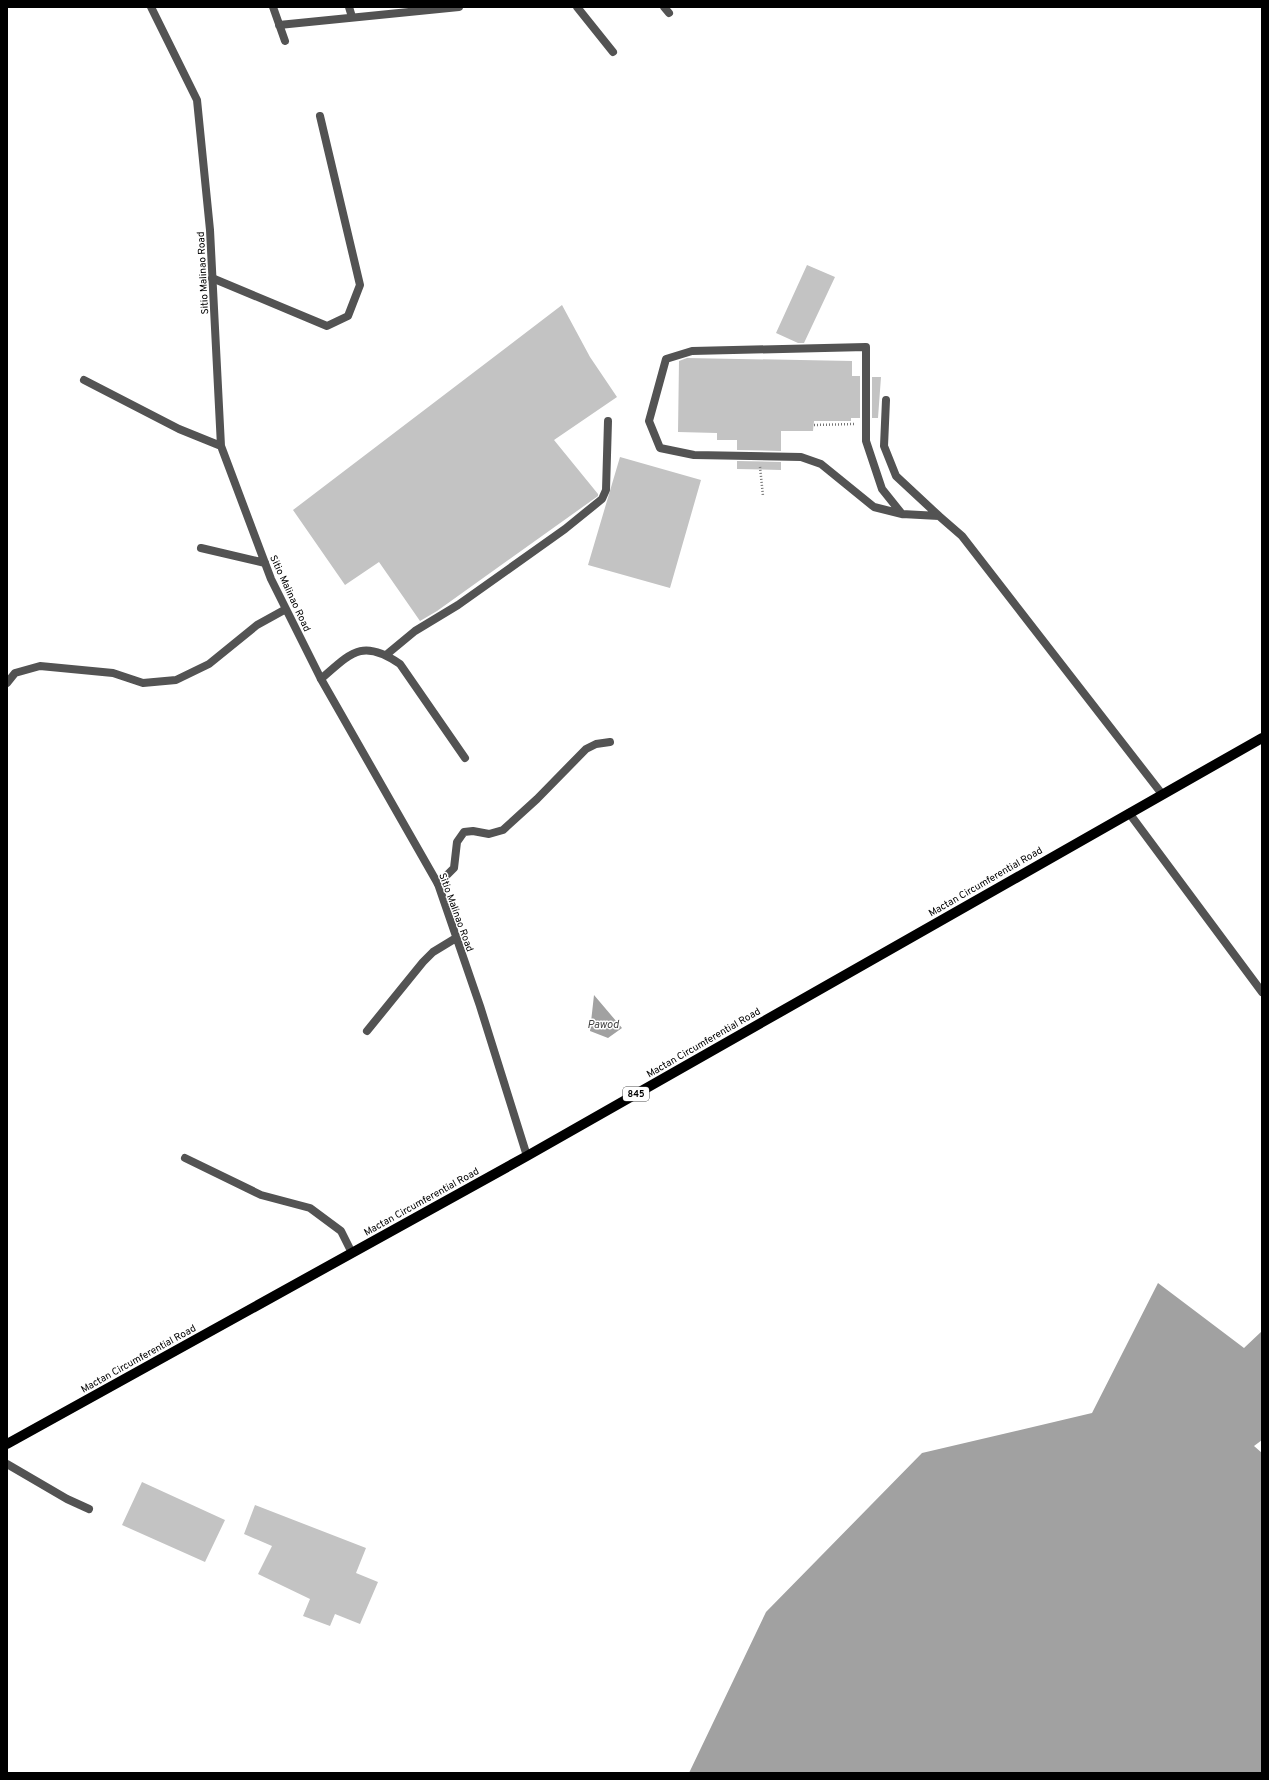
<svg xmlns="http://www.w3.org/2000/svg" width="1269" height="1780" font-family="Overpass,sans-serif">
  <rect width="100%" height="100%" fill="#fff"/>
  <path fill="#a1a1a1" d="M 594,995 L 622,1028 L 608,1038 L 590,1031 Z
    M 1158,1283 L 1244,1348 L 1262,1331 L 1262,1440 L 1254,1446 L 1262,1453 L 1262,1773 L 689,1773 L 766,1612 L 922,1453 L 1092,1413 Z"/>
  <path fill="#c3c3c3" d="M 807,265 L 835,277 L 804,343 L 798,343 L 776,333 Z
    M 562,305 L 590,357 L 617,397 L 554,440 L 598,494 L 598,496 L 437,611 L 420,621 L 379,562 L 345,585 L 293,510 Z
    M 687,358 L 852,361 L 852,376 L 860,376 L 860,418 L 851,418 L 851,421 L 814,421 L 813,431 L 781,431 L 781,451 L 737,450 L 737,440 L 717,440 L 717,433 L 678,432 L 679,361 Z
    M 872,377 L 881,377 L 878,418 L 872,418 Z
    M 620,457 L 701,480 L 670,588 L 588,565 Z
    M 737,461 L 781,462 L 781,470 L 737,469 Z
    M 142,1482 L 225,1520 L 205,1562 L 122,1525 Z
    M 255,1505 L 366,1548 L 356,1573 L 378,1582 L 360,1624 L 335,1614 L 330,1626 L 303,1616 L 310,1599 L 258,1574 L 272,1546 L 244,1534 Z"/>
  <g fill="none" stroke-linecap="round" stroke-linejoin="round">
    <path stroke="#757575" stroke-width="2.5" stroke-dasharray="1 2" stroke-linecap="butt" d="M 814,425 L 855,424
      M 760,467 L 763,496"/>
    <path stroke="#535353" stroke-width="8" d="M 212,278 L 327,326 L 348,316 L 360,285 L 320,116
      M 886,400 L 884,446 L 896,476 L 939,516
      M 902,514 L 882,489 L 866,441 L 866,347 L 692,351 L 666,359 L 649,421 L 660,448 L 694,455 L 801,457 L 821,464 L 874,507 L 902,514 L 939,516 L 962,536 L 1162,794
      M 386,655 L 415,631 L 458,605 L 565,529 L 602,499 L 606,490 L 608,421
      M 321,679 C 351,653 362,638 400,664 L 465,758
      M 1129,813 L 1262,992
      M 438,884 L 454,868 L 457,842 L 464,832 L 473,831 L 489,834 L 503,830 L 537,799 L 586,749 L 596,744 L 610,742
      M 7,1464 L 67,1499 L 89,1509"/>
    <path stroke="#535353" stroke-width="8" d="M 151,7 L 197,100 L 210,230 L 221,446 L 271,579 L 321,679 L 438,884 L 480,1006 L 527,1156
      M 273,7 L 285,41
      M 349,7 L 352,17
      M 577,7 L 613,52
      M 664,7 L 669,13
      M 279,25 L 459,7
      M 84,380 L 179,429 L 221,446
      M 201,548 L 265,563
      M 7,683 L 15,673 L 40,666 L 113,673 L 143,683 L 176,680 L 209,664 L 257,625 L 286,609
      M 367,1031 L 423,962 L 433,952 L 456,938
      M 185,1158 L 261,1195 L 310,1208 L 341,1231 L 352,1253"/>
    <path stroke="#000" stroke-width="10" d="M 7,1444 L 527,1156 L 1262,738"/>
  </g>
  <g text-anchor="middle" stroke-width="3" stroke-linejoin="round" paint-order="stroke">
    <rect fill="#fff" stroke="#4c4c4c" stroke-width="1" x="623" y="1087" width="26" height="14" rx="3"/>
    <g font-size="9" font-weight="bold" fill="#000">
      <text x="636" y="1097">845</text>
    </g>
    <g font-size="10" fill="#000" stroke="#fff">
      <text transform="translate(202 273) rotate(-93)" y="4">Sitio Malinao Road</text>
      <text transform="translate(291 593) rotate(65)" y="4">Sitio Malinao Road</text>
      <text transform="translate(985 881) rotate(-30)" y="4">Mactan Circumferential Road</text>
      <text transform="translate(457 912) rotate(70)" y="4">Sitio Malinao Road</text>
      <text transform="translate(703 1042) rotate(-30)" y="4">Mactan Circumferential Road</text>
      <text transform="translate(421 1201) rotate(-29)" y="4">Mactan Circumferential Road</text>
      <text transform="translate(138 1358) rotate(-29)" y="4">Mactan Circumferential Road</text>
    </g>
    <g font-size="11" font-style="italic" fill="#424242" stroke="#fff">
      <text x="603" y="1028">Pawod</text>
    </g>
  </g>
  <rect width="1269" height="1780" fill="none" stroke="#000000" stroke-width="16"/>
</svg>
